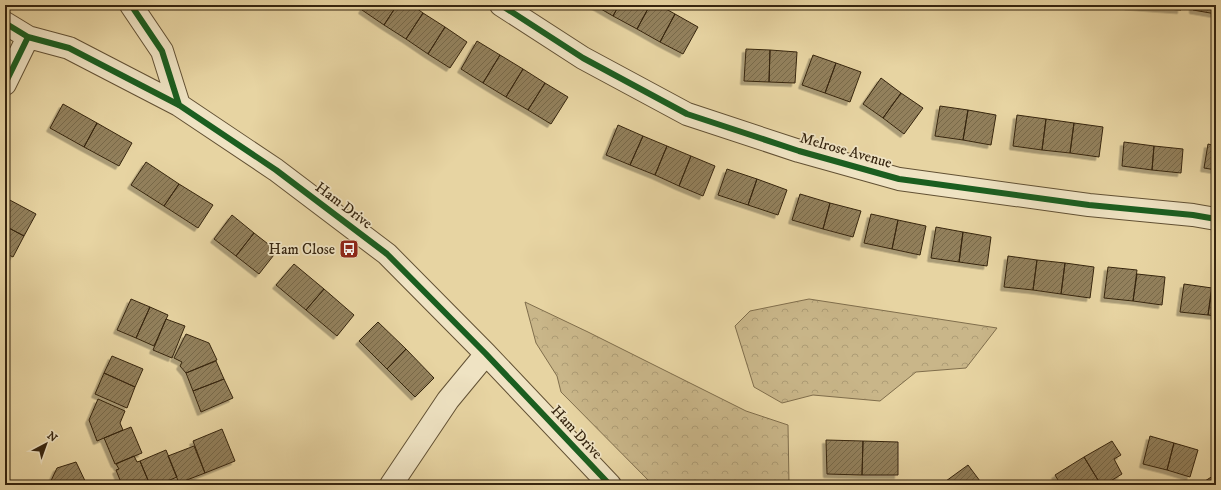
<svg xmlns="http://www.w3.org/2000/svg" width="1221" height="490" font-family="'IM FELL DW Pica',serif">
  <defs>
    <pattern id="forest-crowns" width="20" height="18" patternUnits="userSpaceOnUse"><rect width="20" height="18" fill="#c9b689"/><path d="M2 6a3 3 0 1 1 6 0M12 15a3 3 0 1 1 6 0" fill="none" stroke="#ad9c75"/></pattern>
    <pattern id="building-hatch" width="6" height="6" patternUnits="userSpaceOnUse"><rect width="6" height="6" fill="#92805b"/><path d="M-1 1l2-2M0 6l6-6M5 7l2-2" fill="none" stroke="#78694a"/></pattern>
    <filter id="shadow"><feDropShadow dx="-3.5" dy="3.5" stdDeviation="0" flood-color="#0004"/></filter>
  </defs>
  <rect width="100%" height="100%" fill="#e7d4a2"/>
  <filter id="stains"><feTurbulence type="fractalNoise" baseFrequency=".005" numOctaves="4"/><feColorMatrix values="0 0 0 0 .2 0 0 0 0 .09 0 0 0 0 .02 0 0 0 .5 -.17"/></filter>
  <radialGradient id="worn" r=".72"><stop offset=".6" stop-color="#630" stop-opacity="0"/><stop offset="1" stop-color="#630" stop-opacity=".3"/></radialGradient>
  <path fill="url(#forest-crowns)" stroke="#806e4c" d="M 809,299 L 997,328 L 966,368 L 916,372 L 880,401 L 813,395 L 782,403 L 754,387 L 735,326 L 750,311 Z
    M 525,302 L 588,332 L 746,411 L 788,425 L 789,485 L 653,485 L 561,392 L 557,376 L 536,343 Z"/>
  <path fill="url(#building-hatch)" stroke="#36250f" filter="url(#shadow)" d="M 365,5 L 397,5 L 384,25 L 362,10 Z
    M 397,5 L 412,5 L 423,13 L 406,39 L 384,25 Z
    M 594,5 L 619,5 L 613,16 Z
    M 619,5 L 650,5 L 637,29 L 613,16 Z
    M 650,5 L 659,5 L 675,14 L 660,42 L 637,29 Z
    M 1128,5 L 1153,5 L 1153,8 L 1128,6 Z
    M 1153,5 L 1181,5 L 1181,10 L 1153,8 Z
    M 1193,5 L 1216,5 L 1216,14 L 1193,10 Z
    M 423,13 L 445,27 L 428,54 L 406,39 Z
    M 675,14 L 698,27 L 683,54 L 660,42 Z
    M 445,27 L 467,42 L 450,68 L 428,54 Z
    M 477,41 L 500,55 L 483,83 L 461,69 Z
    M 746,49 L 770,50 L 769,82 L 744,81 Z
    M 770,50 L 797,52 L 795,83 L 769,82 Z
    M 500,55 L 523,69 L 506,97 L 483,83 Z
    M 813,55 L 836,63 L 825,93 L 802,85 Z
    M 836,63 L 861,72 L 850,102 L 825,93 Z
    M 523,69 L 545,83 L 528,110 L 506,97 Z
    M 881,78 L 901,93 L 883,118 L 863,104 Z
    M 545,83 L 568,97 L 551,124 L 528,110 Z
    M 901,93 L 923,108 L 904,134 L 883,118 Z
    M 63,104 L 97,123 L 84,147 L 50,128 Z
    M 940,106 L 968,110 L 963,140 L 935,136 Z
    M 968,110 L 996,115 L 991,145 L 963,140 Z
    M 1017,115 L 1046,119 L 1042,150 L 1013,146 Z
    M 1046,119 L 1074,123 L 1070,153 L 1042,150 Z
    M 97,123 L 132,143 L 119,166 L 84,147 Z
    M 1074,123 L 1103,127 L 1099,157 L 1070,153 Z
    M 618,125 L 643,136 L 630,165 L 606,155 Z
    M 643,136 L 667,146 L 655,175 L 630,165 Z
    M 1124,142 L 1154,146 L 1152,170 L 1122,166 Z
    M 1208,144 L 1216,146 L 1216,170 L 1204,168 Z
    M 667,146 L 691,156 L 679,186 L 655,175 Z
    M 1154,146 L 1183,149 L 1181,173 L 1152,170 Z
    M 691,156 L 715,166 L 703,196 L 679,186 Z
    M 146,162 L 179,184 L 164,206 L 131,185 Z
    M 727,169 L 757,179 L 748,205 L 718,195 Z
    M 757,179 L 787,190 L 778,215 L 748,205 Z
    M 179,184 L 213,205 L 198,228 L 164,206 Z
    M 800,194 L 830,203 L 823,229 L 792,220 Z
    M 6,198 L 36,214 L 24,236 L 5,226 Z
    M 830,203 L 861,211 L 853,237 L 823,229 Z
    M 871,214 L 898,220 L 892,249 L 864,243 Z
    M 232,215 L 254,233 L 236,256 L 214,239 Z
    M 898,220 L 926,226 L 920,255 L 892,249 Z
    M 5,226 L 24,236 L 13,257 L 5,253 Z
    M 936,227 L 963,232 L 959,262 L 931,258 Z
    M 963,232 L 991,237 L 987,266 L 959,262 Z
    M 254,233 L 277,251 L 259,274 L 236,256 Z
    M 1008,256 L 1037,260 L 1033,290 L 1004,287 Z
    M 1037,260 L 1065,263 L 1061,294 L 1033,290 Z
    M 1065,263 L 1094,267 L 1090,298 L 1061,294 Z
    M 294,264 L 324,289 L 306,310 L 276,285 Z
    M 1108,267 L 1137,270 L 1133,301 L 1104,298 Z
    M 1137,274 L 1165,277 L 1162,305 L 1133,301 Z
    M 1184,284 L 1212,288 L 1208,315 L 1180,312 Z
    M 1212,285 L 1216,285 L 1216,316 L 1208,315 Z
    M 324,289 L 354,315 L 337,336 L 306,310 Z
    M 131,299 L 150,307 L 136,338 L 117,330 Z
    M 150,307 L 168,315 L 154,346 L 136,338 Z
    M 166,319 L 185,326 L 172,358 L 153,350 Z
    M 378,322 L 406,349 L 387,369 L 359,341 Z
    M 186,334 L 209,343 L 217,360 L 186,373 L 180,366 L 182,362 L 174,358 Z
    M 406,349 L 434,378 L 415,397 L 387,369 Z
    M 112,356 L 143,369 L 135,387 L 104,373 Z
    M 216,361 L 224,379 L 193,391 L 186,373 Z
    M 104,373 L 135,387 L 127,408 L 95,394 Z
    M 224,379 L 233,398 L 201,412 L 193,391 Z
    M 98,399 L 125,411 L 120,423 L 123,430 L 97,441 L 89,420 Z
    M 131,427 L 142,453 L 115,464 L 104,438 Z
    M 222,429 L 235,461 L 205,473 L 193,441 Z
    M 1150,436 L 1174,443 L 1167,470 L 1143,464 Z
    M 826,440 L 863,441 L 862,475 L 827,474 Z
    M 863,441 L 898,442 L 898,475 L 862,475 Z
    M 1112,441 L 1121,455 L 1114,459 L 1122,474 L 1104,485 L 1101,485 L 1084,457 Z
    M 1174,443 L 1198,450 L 1190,477 L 1167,470 Z
    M 194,446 L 205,473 L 179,483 L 168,456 Z
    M 166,450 L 177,477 L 158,485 L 150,485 L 140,461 Z
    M 134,456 L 137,462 L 140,461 L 150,485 L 122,485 L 116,470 L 119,469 L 116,464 Z
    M 1084,457 L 1101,485 L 1072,485 L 1071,484 L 1069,485 L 1061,485 L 1055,475 Z
    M 76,462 L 87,485 L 49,485 L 57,468 Z
    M 968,465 L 983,485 L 948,485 L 946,481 Z
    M 1216,474 L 1216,485 L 1208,485 L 1205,481 Z"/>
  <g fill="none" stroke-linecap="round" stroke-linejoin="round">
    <defs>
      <path id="minor" d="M 131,5 L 162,51 L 179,105
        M 501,5 L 583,58 L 687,114 L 799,151 L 899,179 L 1089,205 L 1193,215 L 1216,219
        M 5,23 L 28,37 L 69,48 L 179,105 L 276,170 L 387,254 L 486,354 L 610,485
        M 5,84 L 28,37
        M 391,485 L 448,400 L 486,354"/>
    </defs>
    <use href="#minor" stroke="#625134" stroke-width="24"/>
    <use href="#minor" stroke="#efe3c3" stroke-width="22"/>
    <defs>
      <path id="cycleway" d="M 131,5 L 162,51 L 179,105
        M 501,5 L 583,58 L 687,114 L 799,151 L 899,179 L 1089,205 L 1193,215 L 1216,219
        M 5,23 L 28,37 L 69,48 L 179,105 L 276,170 L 387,254 L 486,354 L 610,485
        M 5,84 L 28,37"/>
    </defs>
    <use href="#cycleway" stroke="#efe3c3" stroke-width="8"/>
    <use href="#cycleway" stroke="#1b5e20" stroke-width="6"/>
  </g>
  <defs>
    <symbol id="bus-square" viewBox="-11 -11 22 22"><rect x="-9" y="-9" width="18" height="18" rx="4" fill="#8f2418" stroke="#efe3c3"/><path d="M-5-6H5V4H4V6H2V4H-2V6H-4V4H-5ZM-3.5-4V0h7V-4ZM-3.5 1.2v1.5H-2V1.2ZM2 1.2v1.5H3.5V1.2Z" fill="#fff"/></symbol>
  </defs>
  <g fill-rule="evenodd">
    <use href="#bus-square" x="338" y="238" width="22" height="22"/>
  </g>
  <g text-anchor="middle" stroke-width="3.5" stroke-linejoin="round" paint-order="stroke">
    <g font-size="15" fill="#36250f" stroke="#efe3c3">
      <text transform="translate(846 150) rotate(16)" y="5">Melrose Avenue</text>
      <text transform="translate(344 205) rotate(37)" y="5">Ham Drive</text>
      <text transform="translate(577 432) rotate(47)" y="5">Ham Drive</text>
    </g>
    <g font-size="15" fill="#36250f" stroke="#efe3c3" text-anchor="end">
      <text x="335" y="254">Ham Close</text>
    </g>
  </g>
  <rect width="1221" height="490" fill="none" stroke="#e7d4a2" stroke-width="20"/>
  <rect x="6" y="6" width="1209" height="478" fill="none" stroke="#36250f" stroke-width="2"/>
  <rect x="10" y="10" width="1201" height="470" fill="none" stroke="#36250f"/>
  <g transform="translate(46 444) rotate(41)" stroke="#efe3c3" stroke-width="3" paint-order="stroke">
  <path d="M0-3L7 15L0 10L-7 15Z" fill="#36250f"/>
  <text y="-6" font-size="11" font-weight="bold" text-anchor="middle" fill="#36250f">N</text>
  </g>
  <rect width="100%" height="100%" filter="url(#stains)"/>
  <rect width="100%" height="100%" fill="url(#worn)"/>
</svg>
